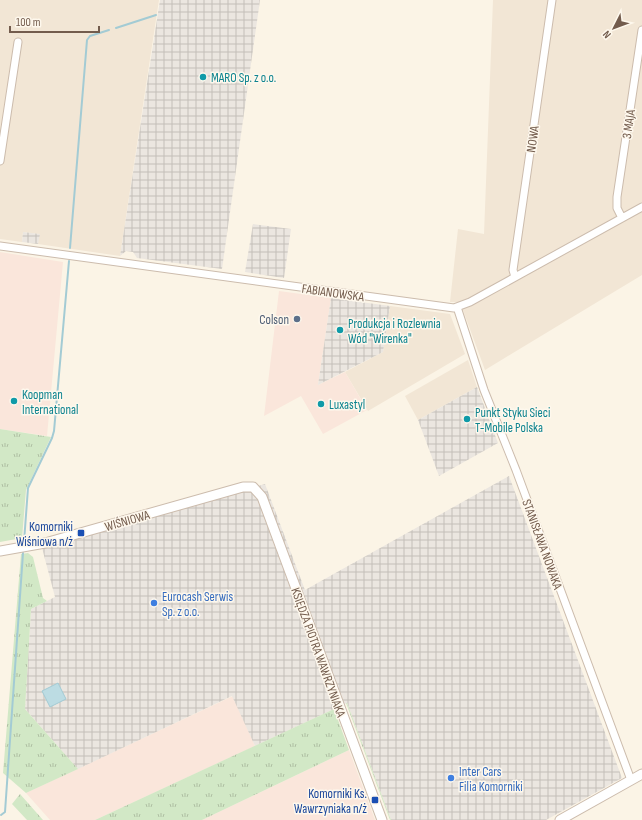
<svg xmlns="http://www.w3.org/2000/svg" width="642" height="820" font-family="'Sofia Sans Condensed',sans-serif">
  <defs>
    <pattern id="industrial-grid" width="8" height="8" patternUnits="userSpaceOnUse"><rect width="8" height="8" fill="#ebe6e0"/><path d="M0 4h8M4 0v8" fill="none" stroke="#c3beb8"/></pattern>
    <pattern id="grass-tufts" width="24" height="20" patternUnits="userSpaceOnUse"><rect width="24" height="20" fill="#d2e8c6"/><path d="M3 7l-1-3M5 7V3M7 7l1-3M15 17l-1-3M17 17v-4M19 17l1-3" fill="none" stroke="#afbfa3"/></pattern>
  </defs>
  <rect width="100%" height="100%" fill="#fbf4e6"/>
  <path fill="#f2e6d5" d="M 0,0 L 159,0 L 120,256 L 38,244 L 39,234 L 23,232 L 22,242 L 0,239 Z
    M 493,0 L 642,0 L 642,275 L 485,370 L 460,302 L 450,302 L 458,229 L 484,234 Z
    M 390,306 L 450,314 L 465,354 L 368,411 L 345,372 L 383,352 Z
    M 468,360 L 477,387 L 418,420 L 405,396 Z"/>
  <path fill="#fae6db" d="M 0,252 L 63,262 L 47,436 L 0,429 Z
    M 279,291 L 331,298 L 318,385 L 345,372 L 367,410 L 323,434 L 301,396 L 264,416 Z
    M 233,696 L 255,746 L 95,820 L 50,820 L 26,793 Z
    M 349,750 L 375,820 L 202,820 Z"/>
  <path fill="url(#industrial-grid)" d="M 160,0 L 260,0 L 222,269 L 137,258 L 133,252 L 126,251 L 120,256 Z
    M 253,224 L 291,229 L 284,278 L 245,272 Z
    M 23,232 L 40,234 L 38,244 L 22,242 Z
    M 331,298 L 390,306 L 383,352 L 318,385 Z
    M 477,387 L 498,443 L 439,476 L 418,420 Z
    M 509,476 L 622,778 L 546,820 L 391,820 L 347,703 L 255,746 L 232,696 L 78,769 L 25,709 L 31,609 L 55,597 L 42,548 L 265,484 L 305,590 Z"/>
  <path fill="url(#grass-tufts)" d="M 0,429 L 51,437 L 26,490 L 22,538 L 0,542 Z
    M 28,553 L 33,557 L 43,598 L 47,601 L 31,609 L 25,709 L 78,769 L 26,793 L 3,773 L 21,554 Z
    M 346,703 L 347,703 L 391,820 L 390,820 Z
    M 334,709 L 349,750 L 202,820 L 95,820 Z
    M 20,794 L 43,820 L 27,820 L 12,804 Z"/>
  <path fill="#bcdce3" stroke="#a3cbd4" d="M 58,683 L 66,699 L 50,707 L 42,691 Z"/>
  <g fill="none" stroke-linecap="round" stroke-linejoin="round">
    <path stroke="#a3cbd4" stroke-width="2" d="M 116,28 L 156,15
      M 70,248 L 87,40 L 90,36 L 109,30
      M 24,542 L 28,488 L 52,438 L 54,431 L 69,261
      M 1,815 L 5,812 L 23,553"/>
    <defs>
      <path id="minor" d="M 0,161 L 18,42
        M 622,218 L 617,208 L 617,197 L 642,30
        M 0,246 L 454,308 L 470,302 L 642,207
        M 515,277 L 513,270 L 552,0
        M 457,307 L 484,390 L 516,470 L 631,780"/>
      <path id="tertiary" d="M 0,551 L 45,543 L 243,487 L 253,487 L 262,497 L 382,820
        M 560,820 L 642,774"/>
    </defs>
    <use href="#minor" stroke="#ccbcad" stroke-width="9"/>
    <use href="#tertiary" stroke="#ccbcad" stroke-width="11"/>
    <use href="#minor" stroke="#fff" stroke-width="7"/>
    <use href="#tertiary" stroke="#fff" stroke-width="9"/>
  </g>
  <g fill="#0f9aa8" stroke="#fef8ed" stroke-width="1.5">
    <circle cx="203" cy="77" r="4"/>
    <circle cx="340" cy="330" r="4"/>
    <circle cx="14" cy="401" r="4"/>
    <circle cx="321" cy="404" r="4"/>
    <circle cx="467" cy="419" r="4"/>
  </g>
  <circle fill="#5c6f8a" stroke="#fef8ed" stroke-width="1.5" cx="297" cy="319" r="4"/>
  <g fill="#1a4fb4" stroke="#fef8ed" stroke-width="1.5">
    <rect x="77" y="529" width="8" height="8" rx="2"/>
    <rect x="371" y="796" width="8" height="8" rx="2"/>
  </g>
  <g fill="#3f7fe0" stroke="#fef8ed" stroke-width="1.5">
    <circle cx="154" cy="603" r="4"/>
    <circle cx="451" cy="778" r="4"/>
  </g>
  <g text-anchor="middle" stroke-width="3" stroke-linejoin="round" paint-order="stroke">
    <g font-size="13" fill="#0d838f" stroke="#fef8ed" text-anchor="start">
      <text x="211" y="82">MARO Sp. z o.o.</text>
      <text x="348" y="328">Produkcja i Rozlewnia<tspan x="348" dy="15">Wód "Wirenka"</tspan></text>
      <text x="22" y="399">Koopman<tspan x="22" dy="15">International</tspan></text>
      <text x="329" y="409">Luxastyl</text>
      <text x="475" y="417">Punkt Styku Sieci<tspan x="475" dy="15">T-Mobile Polska</tspan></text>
    </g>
    <g font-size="13" fill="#735c4d" stroke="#fef8ed">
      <text transform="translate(628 124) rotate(-81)" y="5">3 MAJA</text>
      <text transform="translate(532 139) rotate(-82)" y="5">NOWA</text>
      <text transform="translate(333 292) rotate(8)" y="5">FABIANOWSKA</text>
      <text transform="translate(127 520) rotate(-16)" y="5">WIŚNIOWA</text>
      <text transform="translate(543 544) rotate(70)" y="5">STANISŁAWA NOWAKA</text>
      <text transform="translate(319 652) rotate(70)" y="5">KSIĘDZA PIOTRA WAWRZYNIAKA</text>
    </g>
    <g font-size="13" fill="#4e5e75" stroke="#fef8ed" text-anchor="end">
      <text x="289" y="324">Colson</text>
    </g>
    <g font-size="13" fill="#164399" stroke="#fef8ed" text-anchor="end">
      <text x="73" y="531">Komorniki<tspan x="73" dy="15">Wiśniowa n/ż</tspan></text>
      <text x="367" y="798">Komorniki Ks.<tspan x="367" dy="15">Wawrzyniaka n/ż</tspan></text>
    </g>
    <g font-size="13" fill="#366cbe" stroke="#fef8ed" text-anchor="start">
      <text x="162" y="601">Eurocash Serwis<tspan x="162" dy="15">Sp. z o.o.</tspan></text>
      <text x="459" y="776">Inter Cars<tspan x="459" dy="15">Filia Komorniki</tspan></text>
    </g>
  </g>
  <g transform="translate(614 28) rotate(228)" stroke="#fef8ed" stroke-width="3" paint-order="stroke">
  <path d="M0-3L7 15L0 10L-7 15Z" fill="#735c4d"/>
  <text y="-6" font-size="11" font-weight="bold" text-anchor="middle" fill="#735c4d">N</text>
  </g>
  <path d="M10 26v6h89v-6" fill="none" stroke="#735c4d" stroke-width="2"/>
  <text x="16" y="26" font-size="12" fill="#735c4d" stroke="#fef8ed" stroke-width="3" paint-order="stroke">100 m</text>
</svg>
